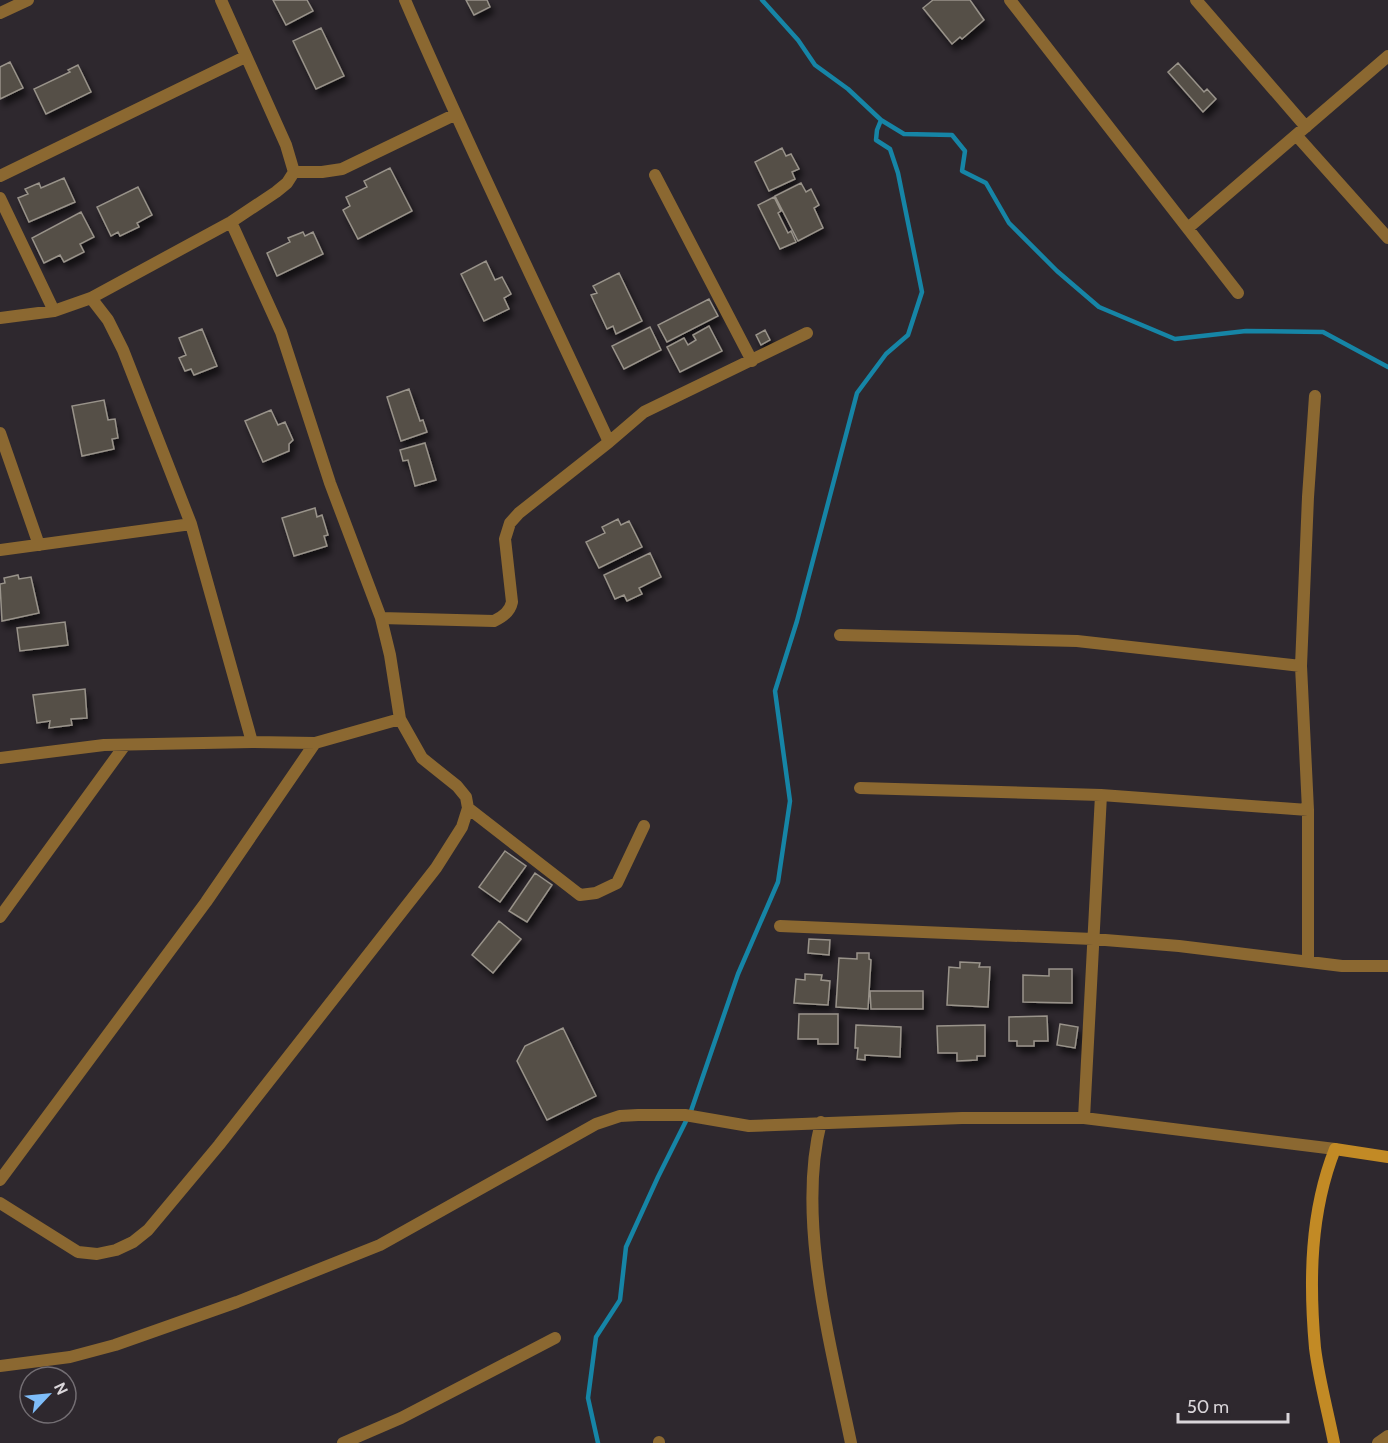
<svg xmlns="http://www.w3.org/2000/svg" width="1388" height="1443" font-family="Cabin,sans-serif">
  <defs>
    <filter id="shadow"><feDropShadow dx="3.5" dy="6" stdDeviation="3" flood-color="#0009"/></filter>
  </defs>
  <rect width="100%" height="100%" fill="#2e282e"/>
  <g fill="none" stroke-linecap="round" stroke-linejoin="round">
    <path stroke="#1685a6" stroke-width="4.5" d="M 762,0 L 798,40 L 815,65 L 848,89 L 881,120 L 904,134 L 952,135 L 965,151 L 962,171 L 986,183 L 1009,223 L 1057,271 L 1099,307 L 1175,339 L 1246,331 L 1323,332 L 1388,367
      M 598,1443 L 588,1398 L 596,1337 L 620,1300 L 626,1247 L 658,1177 L 691,1111 L 738,974 L 778,882 L 790,801 L 775,691 L 797,621 L 857,393 L 886,354 L 908,335 L 922,292 L 898,173 L 890,149 L 876,140 L 877,130 L 881,120"/>
  </g>
  <path fill="#544f47" stroke="#99938a" stroke-width="1.5" filter="url(#shadow)" d="M 273,0 L 307,0 L 313,11 L 286,25 Z
    M 466,0 L 487,0 L 490,7 L 474,15 Z
    M 933,0 L 970,0 L 984,20 L 962,39 L 960,37 L 952,44 L 923,8 Z
    M 321,28 L 344,76 L 316,89 L 293,41 Z
    M 10,62 L 23,88 L 0,99 L 0,67 Z
    M 1178,63 L 1204,92 L 1207,89 L 1216,99 L 1203,112 L 1168,72 Z
    M 78,65 L 91,92 L 46,114 L 34,89 L 70,72 L 68,70 Z
    M 782,148 L 786,156 L 791,154 L 799,169 L 792,172 L 795,179 L 769,191 L 755,162 Z
    M 390,168 L 412,211 L 358,239 L 343,210 L 350,206 L 346,197 L 367,187 L 364,181 Z
    M 64,178 L 75,202 L 29,222 L 18,198 L 28,194 L 25,189 L 39,183 L 41,188 Z
    M 801,183 L 806,192 L 811,189 L 819,205 L 814,208 L 823,228 L 798,241 L 775,196 Z
    M 138,187 L 152,215 L 137,223 L 139,227 L 120,236 L 118,232 L 111,236 L 97,207 Z
    M 774,197 L 781,211 L 778,213 L 788,233 L 791,231 L 796,242 L 780,249 L 758,205 Z
    M 81,212 L 94,237 L 80,244 L 84,252 L 64,262 L 60,255 L 44,263 L 32,238 Z
    M 303,232 L 305,236 L 313,232 L 323,254 L 277,276 L 267,253 L 290,242 L 288,238 Z
    M 486,261 L 495,280 L 502,277 L 511,294 L 504,298 L 509,309 L 484,321 L 461,274 Z
    M 619,273 L 642,321 L 616,334 L 613,326 L 607,329 L 591,295 L 597,293 L 593,286 Z
    M 709,299 L 718,316 L 667,342 L 658,325 Z
    M 709,326 L 722,351 L 680,372 L 667,347 L 684,338 L 688,345 L 696,340 L 693,335 Z
    M 650,327 L 661,350 L 624,369 L 612,346 Z
    M 202,329 L 217,366 L 194,375 L 191,369 L 185,371 L 179,358 L 186,355 L 179,338 Z
    M 765,330 L 770,340 L 761,345 L 756,335 Z
    M 409,389 L 420,421 L 423,420 L 427,432 L 401,441 L 387,397 Z
    M 104,400 L 108,420 L 115,419 L 118,438 L 112,439 L 114,449 L 82,456 L 72,406 Z
    M 271,410 L 278,425 L 285,422 L 293,440 L 289,444 L 289,451 L 263,462 L 245,421 Z
    M 425,443 L 436,480 L 415,486 L 408,460 L 403,461 L 400,450 Z
    M 315,508 L 317,517 L 322,515 L 328,535 L 324,536 L 327,546 L 294,556 L 282,518 Z
    M 618,519 L 621,525 L 629,521 L 642,547 L 599,568 L 586,542 L 605,533 L 602,527 Z
    M 650,553 L 661,577 L 639,588 L 642,594 L 627,601 L 624,595 L 615,599 L 604,575 Z
    M 18,575 L 19,579 L 31,577 L 39,613 L 2,621 L 0,584 L 5,583 L 4,578 Z
    M 65,622 L 68,645 L 20,651 L 17,628 Z
    M 85,689 L 87,718 L 71,719 L 72,725 L 49,728 L 50,721 L 37,723 L 33,695 Z
    M 505,851 L 526,866 L 500,902 L 479,887 Z
    M 535,873 L 552,885 L 527,922 L 509,911 Z
    M 499,921 L 521,939 L 493,973 L 472,955 Z
    M 809,939 L 830,940 L 829,955 L 808,953 Z
    M 857,953 L 869,953 L 869,959 L 871,960 L 868,1009 L 836,1007 L 839,958 L 857,959 Z
    M 960,962 L 980,963 L 979,967 L 990,967 L 988,1007 L 947,1005 L 949,967 L 960,968 Z
    M 1049,969 L 1072,969 L 1072,1003 L 1023,1002 L 1023,975 L 1049,976 Z
    M 805,974 L 822,975 L 821,980 L 830,981 L 828,1005 L 794,1003 L 796,979 L 805,980 Z
    M 870,991 L 923,991 L 923,1009 L 871,1009 Z
    M 799,1014 L 838,1014 L 838,1044 L 818,1044 L 818,1039 L 798,1039 Z
    M 1047,1016 L 1048,1041 L 1034,1041 L 1034,1046 L 1017,1046 L 1017,1041 L 1009,1041 L 1009,1017 Z
    M 1060,1024 L 1078,1027 L 1075,1048 L 1057,1045 Z
    M 856,1025 L 901,1027 L 900,1057 L 865,1055 L 865,1060 L 857,1059 L 858,1048 L 855,1048 Z
    M 985,1025 L 985,1056 L 977,1056 L 977,1060 L 957,1061 L 957,1053 L 938,1053 L 937,1026 Z
    M 563,1028 L 596,1096 L 547,1120 L 517,1061 L 525,1046 Z"/>
  <g fill="none" stroke-linecap="round" stroke-linejoin="round">
    <path stroke="#8b6831" stroke-width="12" d="M 405,0 C 469,149 541,295 609,442
      M 1010,0 L 1238,293
      M 1196,0 L 1306,127
      M 0,13 L 28,0
      M 1296,135 L 1388,238
      M 294,172 L 322,172 L 342,169 L 454,115
      M 655,175 L 752,361
      M 0,176 L 245,57
      M 0,198 L 54,311
      M 1188,228 L 1388,56
      M 91,298 L 108,320 L 123,350 L 191,524 L 252,742
      M 0,318 L 54,311 L 91,298 L 231,222 L 276,192 L 287,183 L 294,172 L 286,145 L 221,0
      M 0,433 L 39,545
      M 0,550 L 191,524
      M 381,618 L 494,621 C 503,617 510,612 512,602 L 505,539 L 510,523 L 519,513 L 609,442 L 644,412 L 807,333
      M 840,635 L 1077,641 L 1301,666
      M 0,758 L 104,745 L 252,742 L 315,743 L 400,719
      M 860,788 L 1101,795 L 1308,810
      M 468,808 L 580,895 L 596,893 L 617,883 L 644,826
      M 0,917 L 125,745
      M 780,926 L 1093,939 L 1179,946 L 1342,966 L 1388,966
      M 1308,962 L 1308,810 L 1301,666 L 1308,497 L 1315,396
      M 1084,1118 L 1101,795
      M 821,1122 C 796,1219 831,1346 851,1443
      M 0,1180 L 206,902 L 315,743
      M 0,1203 L 78,1252 L 97,1254 L 116,1250 L 133,1242 L 148,1230 L 219,1145 L 436,868 L 462,827 L 468,808 L 466,797 L 457,786 L 422,758 L 400,719 L 390,655 L 381,618 L 330,483 L 281,332 L 231,222
      M 0,1366 L 70,1357 L 115,1345 L 237,1302 L 380,1245 L 596,1124 L 620,1116 L 638,1115 L 685,1115 L 749,1126 L 962,1118 L 1084,1118 L 1335,1149
      M 659,1442 L 659,1443
      M 343,1443 L 401,1418 L 555,1338
      M 1378,1443 L 1388,1436"/>
    <path stroke="#c28a25" stroke-width="12" d="M 1334,1443 C 1328,1412 1319,1380 1315,1348 C 1309,1281 1310,1212 1335,1149 L 1388,1157"/>
  </g>
  <g transform="translate(48 1395) rotate(64)"><circle r="28" fill="#2e282e" stroke="#736e73" stroke-width="1.5"/>
  <path d="M0-4.5L10 22L0 15L-10 22Z" fill="#7ebdf9"/>
  <text y="-9" font-size="16" font-weight="bold" text-anchor="middle" fill="#dad6da">N</text>
  </g>
  <path d="M1178 1413v9h110v-9" fill="none" stroke="#dad6da" stroke-width="3"/>
  <text x="1187" y="1413" font-size="18" fill="#dad6da" stroke="#2e282e" stroke-width="4.5" paint-order="stroke">50 m</text>
</svg>
